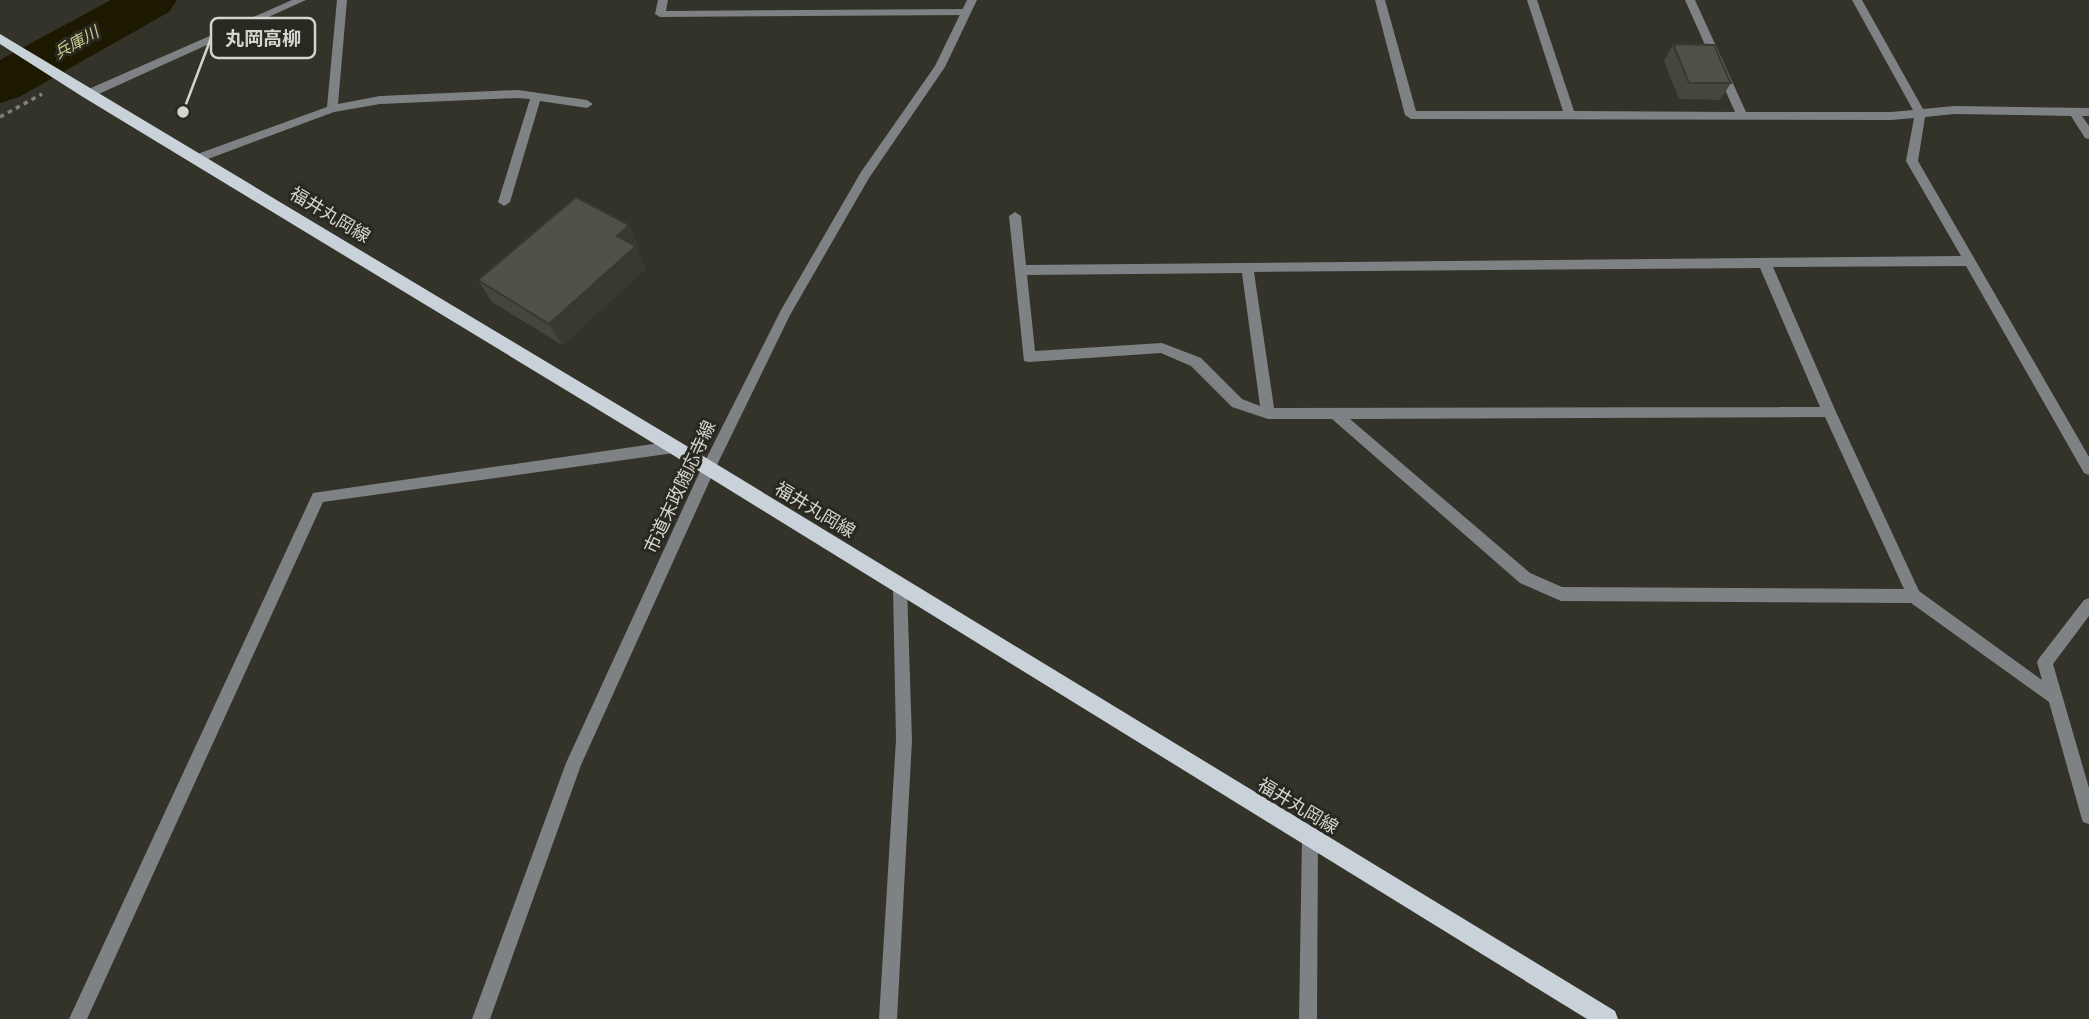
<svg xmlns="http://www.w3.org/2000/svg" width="2089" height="1019" font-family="Rubik,'Noto Sans JP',sans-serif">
  <rect width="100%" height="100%" fill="#33332a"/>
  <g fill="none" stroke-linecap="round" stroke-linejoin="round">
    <path fill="#1c1900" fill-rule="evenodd" d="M 111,0 L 177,0 L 169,12 L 19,97 L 0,103 L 0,60 Z"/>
    <path stroke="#808079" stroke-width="3.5" stroke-dasharray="4.5 4.5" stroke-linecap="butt" d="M 0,117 L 42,94"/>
    <path fill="#7e8285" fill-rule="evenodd" d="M 292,0 L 306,0 L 92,97 L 88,98 L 82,94 L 84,91 Z
      M 337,0 L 347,0 L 338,104 L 380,96 L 518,90 L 587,100 L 593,104 L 587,108 L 540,101 L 510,202 L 504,206 L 498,202 L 530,99 L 518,98 L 380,104 L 334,112 L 200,162 L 192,162 L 192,156 L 327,107 Z
      M 658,0 L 668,0 L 666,11 L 966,9 L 971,12 L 966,15 L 660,17 L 655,14 Z
      M 1375,0 L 1385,0 L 1416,111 L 1563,111 L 1527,0 L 1537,0 L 1574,111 L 1735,112 L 1685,0 L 1695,0 L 1746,112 L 1891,112 L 1913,110 L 1852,0 L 1862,0 L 1923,109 L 1954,106 L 2089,108 L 2089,116 L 2082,116 L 2089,126 L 2089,139 L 2085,138 L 2071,116 L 1954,114 L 1925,117 L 1918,161 L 2089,457 L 2089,475 L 2084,473 L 1966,266 L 1773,267 L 1836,412 L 1919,591 L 2042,680 L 2037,662 L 2040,657 L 2084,600 L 2089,598 L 2089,616 L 2053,664 L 2089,788 L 2089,824 L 2083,822 L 2081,816 L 2049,702 L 1911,603 L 1561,601 L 1520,583 L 1332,419 L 1268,419 L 1232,407 L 1191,366 L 1161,353 L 1029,362 L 1024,361 L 1009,216 L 1015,212 L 1021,216 L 1026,265 L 1961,256 L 1906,161 L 1914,118 L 1891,120 L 1411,119 L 1405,115 ZM 1760,268 L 1820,407 L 1274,408 L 1254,272 ZM 1242,273 L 1260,406 L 1242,399 L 1201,358 L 1162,343 L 1035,351 L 1027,275 ZM 1825,417 L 1904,589 L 1562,587 L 1530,573 L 1350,419 Z
      M 674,441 L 679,443 L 681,447 L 679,451 L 674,453 L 323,502 L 87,1019 L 69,1019 L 313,493 Z
      M 900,580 L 905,582 L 907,587 L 912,740 L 897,1019 L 879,1019 L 896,740 L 893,587 L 895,582 Z
      M 1310,830 L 1316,832 L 1318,838 L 1317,1019 L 1299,1019 L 1302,838 L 1304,832 Z"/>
    <path fill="#7e8285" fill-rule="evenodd" d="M 967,0 L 977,0 L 945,67 L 869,178 L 790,315 L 715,469 L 581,765 L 490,1019 L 472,1019 L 566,763 L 701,469 L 781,310 L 861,172 L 935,66 Z"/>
    <path fill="#c9d2d8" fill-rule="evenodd" d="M 0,34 L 680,442 L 1615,1011 L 1618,1019 L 1587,1019 L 668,452 L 83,97 L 0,44 Z"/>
  </g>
  <path fill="#46463e" d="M 1673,44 L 1731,83 L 1720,100 L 1679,99 L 1664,61 Z
    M 629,225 L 639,248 L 637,249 L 646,269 L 562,345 L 492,302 L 478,280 Z"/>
  <path fill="#393932" d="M 629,225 L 639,248 L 637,249 L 646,269 L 562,345 L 549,324 L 617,236 Z"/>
  <path fill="#515148" stroke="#393932" stroke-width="2" d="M 1673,44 L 1714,45 L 1731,83 L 1689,83 Z
    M 576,197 L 629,225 L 617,236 L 636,246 L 549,324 L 478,280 Z"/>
  <g text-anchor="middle" stroke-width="6" stroke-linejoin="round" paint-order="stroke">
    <g font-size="16" font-style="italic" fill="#cdca8c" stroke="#292921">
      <text transform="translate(76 42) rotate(-29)" y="6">兵庫川</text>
    </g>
    <g font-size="18" fill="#d5d5d0" stroke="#292921">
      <text transform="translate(330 215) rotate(31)" y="6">福井丸岡線</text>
      <text transform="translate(680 487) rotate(-65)" y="6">市道末政随応寺線</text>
      <text transform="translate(815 510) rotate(31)" y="6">福井丸岡線</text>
      <text transform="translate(1298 806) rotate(31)" y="6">福井丸岡線</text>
    </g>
  </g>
  <path fill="none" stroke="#d5d5d0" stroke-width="2.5" d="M183 112L211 38"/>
  <circle fill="#d5d5d0" stroke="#292921" stroke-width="2.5" cx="183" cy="112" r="7"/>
  <rect fill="#292921" stroke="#d5d5d0" stroke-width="2.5" x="211" y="18" width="104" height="40" rx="7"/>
  <g font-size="19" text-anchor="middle" font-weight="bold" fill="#d5d5d0">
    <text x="263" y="45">丸岡高柳</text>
  </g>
</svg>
